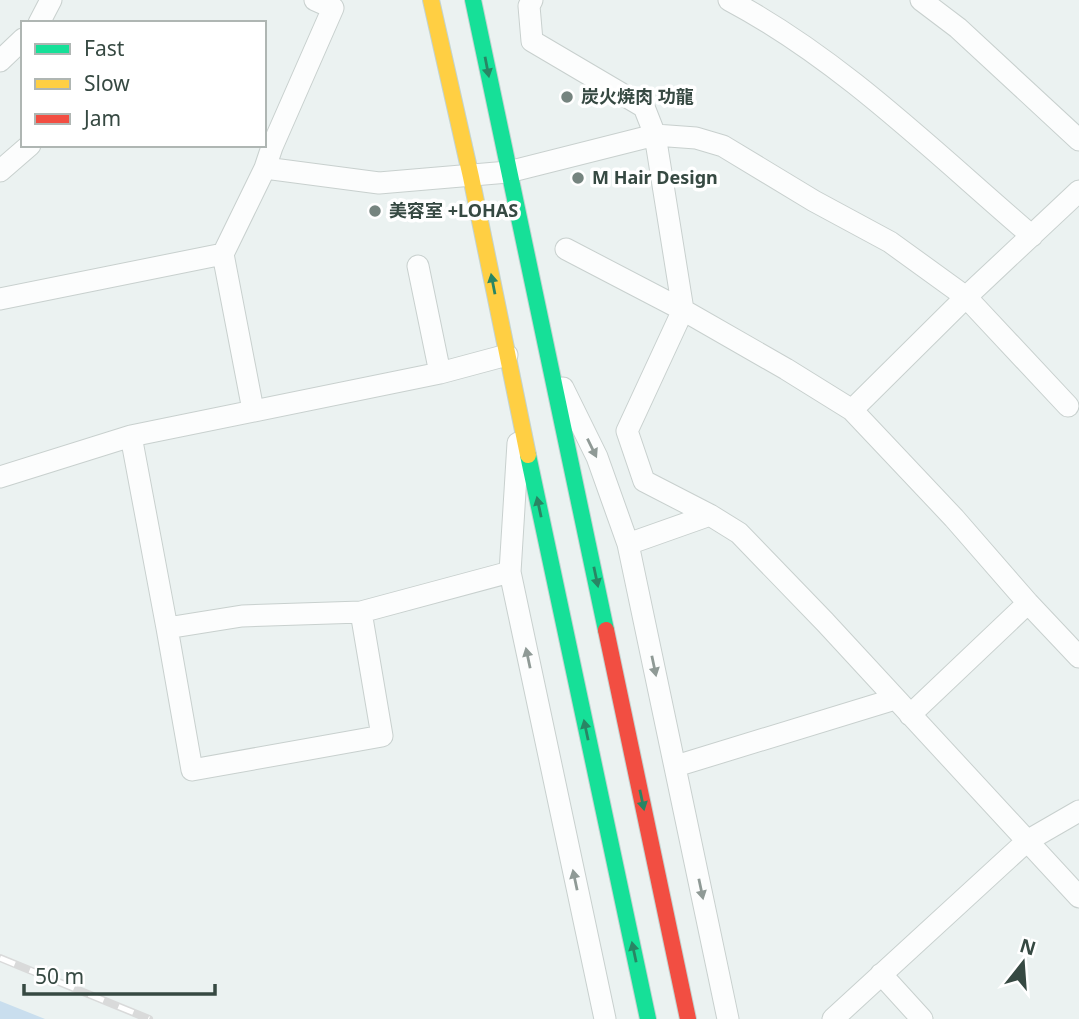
<svg xmlns="http://www.w3.org/2000/svg" width="1079" height="1019" font-family="'Noto Sans','Noto Sans JP',sans-serif">
  <rect width="100%" height="100%" fill="#ebf2f1"/>
  <path fill="#c9deee" d="M 0,1001 L 45,1019 L 0,1019 Z"/>
  <g fill="none" stroke-linecap="round" stroke-linejoin="round">
    <defs>
      <path id="street" d="M 532,0 L 529,6 L 532,41 L 644,107 L 655,135 L 683,310 L 627,431 L 644,481 L 710,515 L 739,533 L 825,622 L 1079,897
        M 729,0 C 842,60 936,154 1032,236
        M 921,0 L 958,28 L 1079,140
        M 39,23 L 51,0
        M 0,61 L 23,39
        M 265,168 L 379,183 L 508,172 L 655,135 L 696,138 L 723,146 L 814,201 L 890,242 L 966,297 L 1068,406
        M 0,171 L 30,145
        M 566,249 L 683,310 L 786,369 L 852,410 L 954,518 L 1028,603 L 1079,657
        M 418,266 L 440,373
        M 0,299 L 223,254
        M 563,388 L 597,457 L 628,544 L 728,1019
        M 253,410 L 223,254 L 265,168 L 272,147 L 333,8 L 315,0
        M 852,410 L 966,297 L 1079,191
        M 131,436 L 167,628 L 242,616 L 361,612 L 510,572
        M 518,443 L 510,572 L 605,1019
        M 0,477 L 131,436 L 440,373 L 507,355
        M 628,544 L 710,515
        M 167,628 L 192,770 L 382,736 L 361,612
        M 910,715 L 1028,603
        M 676,766 L 895,699
        M 881,974 L 922,1019
        M 833,1019 L 1027,841 L 1079,811"/>
      <path id="fast" d="M 473,0 L 606,630
        M 528,455 L 648,1019"/>
      <path id="slow" d="M 431,0 L 471,177 L 528,455"/>
      <path id="jam" d="M 606,630 L 688,1019"/>
    </defs>
    <use href="#street" stroke="#c8d0ce" stroke-width="23"/>
    <use href="#fast" stroke="#c3d3d0" stroke-width="18"/>
    <use href="#slow" stroke="#c3d3d0" stroke-width="18"/>
    <use href="#jam" stroke="#c3d3d0" stroke-width="18"/>
    <use href="#street" stroke="#fcfdfd" stroke-width="21"/>
    <use href="#fast" stroke="#16e098" stroke-width="16"/>
    <use href="#slow" stroke="#ffcf43" stroke-width="16"/>
    <use href="#jam" stroke="#f24e42" stroke-width="16"/>
    <defs>
      <path id="rail" d="M 0,958 L 149,1019"/>
    </defs>
    <use href="#rail" stroke="#d9dada" stroke-width="8"/>
    <use href="#rail" stroke="#fff" stroke-width="5" stroke-dasharray="16" stroke-linecap="butt"/>
  </g>
  <defs><path id="oneway-solid" d="M-6-.8H1V-3.2L6.5 0L1 3.2V.8H-6Z" transform="scale(1.75)"/></defs>
  <g fill="#298564">
    <use href="#oneway-solid" transform="translate(487 67) rotate(79)"/>
    <use href="#oneway-solid" transform="translate(493 284) rotate(-101)"/>
    <use href="#oneway-solid" transform="translate(539 507) rotate(-102)"/>
    <use href="#oneway-solid" transform="translate(596 577) rotate(78)"/>
    <use href="#oneway-solid" transform="translate(586 730) rotate(-102)"/>
    <use href="#oneway-solid" transform="translate(642 800) rotate(78)"/>
    <use href="#oneway-solid" transform="translate(634 952) rotate(-102)"/>
  </g>
  <g fill="#8f9a96">
    <use href="#oneway-solid" transform="translate(592 448) rotate(64)"/>
    <use href="#oneway-solid" transform="translate(528 658) rotate(-102)"/>
    <use href="#oneway-solid" transform="translate(654 666) rotate(78)"/>
    <use href="#oneway-solid" transform="translate(575 880) rotate(-102)"/>
    <use href="#oneway-solid" transform="translate(701 889) rotate(78)"/>
  </g>
  <g fill="#75847f" stroke="#fff" stroke-width="2.5">
    <circle cx="567" cy="97" r="7"/>
    <circle cx="578" cy="178" r="7"/>
    <circle cx="375" cy="211" r="7"/>
  </g>
  <g text-anchor="middle" stroke-width="7" stroke-linejoin="round" paint-order="stroke">
    <g font-size="18" font-weight="bold" fill="#364942" stroke="#fff" text-anchor="start">
      <text x="581" y="103">炭火焼肉 功龍</text>
      <text x="592" y="184">M Hair Design</text>
      <text x="389" y="217">美容室 +LOHAS</text>
    </g>
  </g>
  <rect x="21" y="21" width="245" height="126" fill="#ffffff" stroke="#afb6b3" stroke-width="2"/>
  <rect x="35" y="44" width="35" height="10" fill="#16e098" stroke="#afb6b3" stroke-width="2"/>
  <text x="84" y="56" font-size="21" fill="#364942">Fast</text>
  <rect x="35" y="79" width="35" height="10" fill="#ffcf43" stroke="#afb6b3" stroke-width="2"/>
  <text x="84" y="91" font-size="21" fill="#364942">Slow</text>
  <rect x="35" y="114" width="35" height="10" fill="#f24e42" stroke="#afb6b3" stroke-width="2"/>
  <text x="84" y="126" font-size="21" fill="#364942">Jam</text>
  <g transform="translate(1023 963) rotate(17)" stroke="#ffffff" stroke-width="5" paint-order="stroke">
  <path d="M0-5L12 26L0 18L-12 26Z" fill="#364942"/>
  <text y="-10" font-size="19" font-weight="bold" text-anchor="middle" fill="#364942">N</text>
  </g>
  <path d="M24 984v10h191v-10" fill="none" stroke="#364942" stroke-width="3.5"/>
  <text x="35" y="984" font-size="21" fill="#364942" stroke="#ffffff" stroke-width="5" paint-order="stroke">50 m</text>
</svg>
